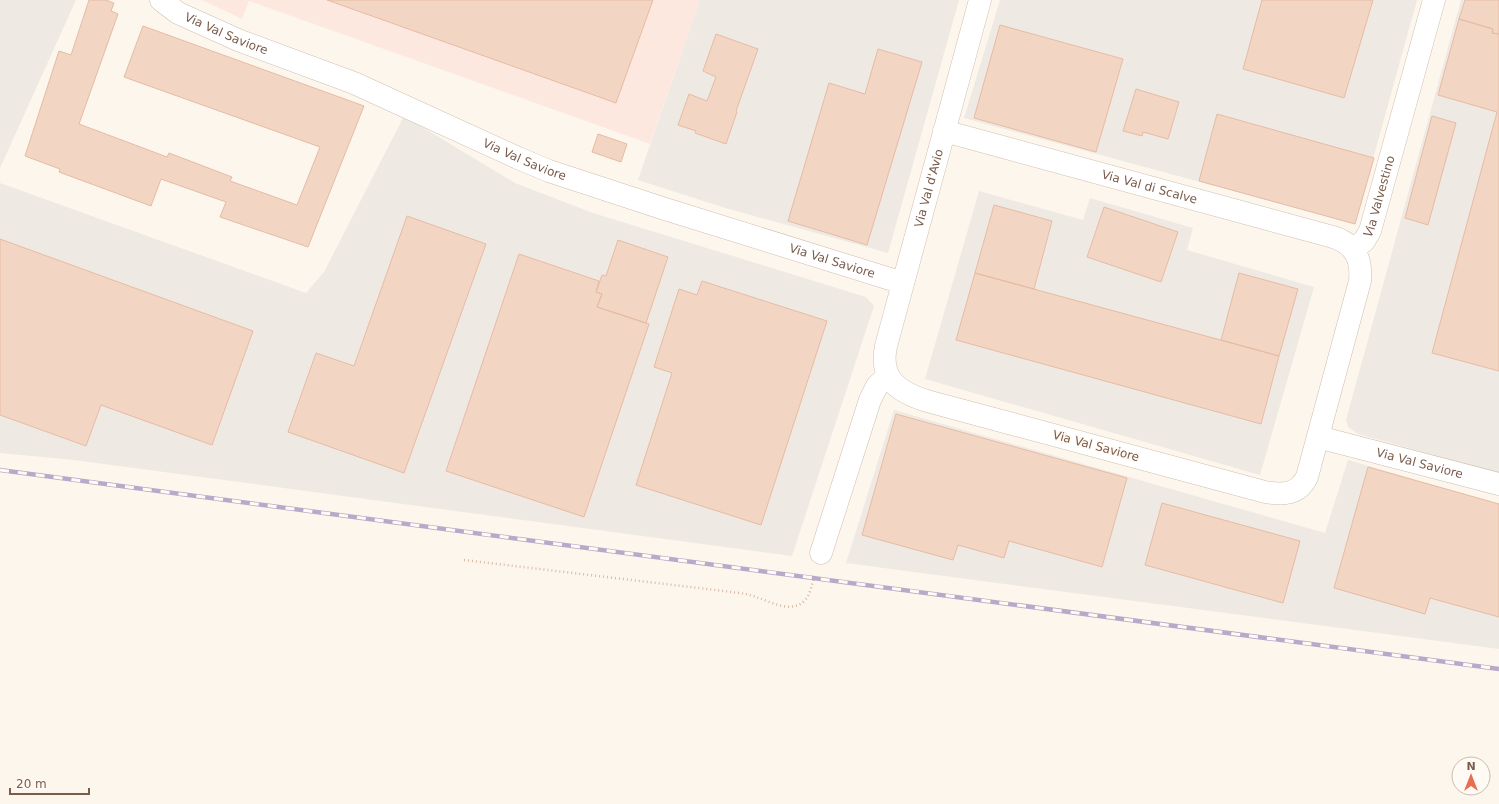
<svg xmlns="http://www.w3.org/2000/svg" width="1499" height="804" font-family="'DejaVu Sans',sans-serif">
  <rect width="100%" height="100%" fill="#fdf6ec"/>
  <path fill="#fde8e0" d="M 202,0 L 700,0 L 650,144 L 249,1 L 242,19 Z"/>
  <path fill="#efe9e4" d="M 0,0 L 76,0 L 0,168 Z
    M 700,0 L 959,0 L 888,253 L 722,207 L 638,180 Z
    M 1000,0 L 1417,0 L 1355,224 L 964,118 Z
    M 1461,0 L 1499,0 L 1499,473 L 1358,434 L 1348,427 L 1346,420 Z
    M 404,116 L 515,183 L 593,213 L 866,297 L 874,306 L 792,556 L 74,460 L 0,453 L 0,183 L 306,293 L 324,272 Z
    M 979,191 L 1083,220 L 1090,198 L 1193,228 L 1187,250 L 1314,287 L 1260,475 L 925,379 Z
    M 894,410 L 1325,533 L 1348,460 L 1499,504 L 1499,649 L 846,563 Z"/>
  <path fill="#f3d5c3" stroke="#e6bba3" d="M 89,0 L 106,0 L 114,3 L 111,11 L 118,14 L 79,124 L 167,157 L 169,153 L 232,177 L 230,181 L 297,205 L 320,147 L 124,77 L 143,26 L 364,106 L 308,247 L 220,217 L 226,202 L 161,179 L 151,206 L 59,172 L 60,169 L 25,156 L 59,51 L 71,55 Z
    M 327,0 L 653,0 L 616,103 Z
    M 1262,0 L 1373,0 L 1344,98 L 1243,69 Z
    M 1465,0 L 1499,0 L 1499,34 L 1492,33 L 1493,29 L 1459,19 Z
    M 1459,19 L 1493,29 L 1492,33 L 1499,34 L 1499,371 L 1432,353 L 1497,112 L 1438,95 Z
    M 1000,25 L 1123,59 L 1096,152 L 974,118 Z
    M 716,34 L 758,49 L 736,111 L 737,112 L 726,144 L 695,133 L 696,131 L 678,125 L 689,94 L 707,101 L 716,77 L 703,71 Z
    M 878,49 L 922,62 L 867,245 L 788,221 L 829,83 L 865,94 Z
    M 1136,89 L 1179,102 L 1168,139 L 1143,132 L 1142,136 L 1123,131 Z
    M 1217,114 L 1374,158 L 1355,224 L 1199,181 Z
    M 1432,116 L 1456,123 L 1428,225 L 1405,218 Z
    M 598,134 L 627,144 L 621,162 L 592,152 Z
    M 994,205 L 1052,221 L 1034,289 L 975,273 Z
    M 1104,207 L 1178,232 L 1161,282 L 1087,257 Z
    M 407,216 L 486,244 L 404,473 L 288,432 L 316,353 L 354,366 Z
    M 0,239 L 253,331 L 212,445 L 101,405 L 86,446 L 0,415 Z
    M 618,240 L 668,257 L 646,323 L 597,307 L 602,294 L 596,292 L 602,275 L 606,276 Z
    M 519,254 L 599,281 L 596,292 L 602,294 L 597,307 L 649,324 L 584,517 L 446,471 Z
    M 975,273 L 1279,356 L 1261,424 L 956,340 Z
    M 1239,273 L 1298,289 L 1279,356 L 1221,340 Z
    M 702,281 L 827,321 L 761,525 L 636,485 L 672,373 L 654,367 L 679,289 L 697,295 Z
    M 896,414 L 1127,478 L 1102,567 L 1009,541 L 1004,558 L 958,545 L 953,560 L 862,535 Z
    M 1368,467 L 1499,504 L 1499,617 L 1430,598 L 1425,614 L 1334,588 Z
    M 1162,503 L 1300,541 L 1283,603 L 1145,565 Z"/>
  <g fill="none" stroke-linecap="round" stroke-linejoin="round">
    <defs>
      <g id="minor">
        <path id="s1" d="M 161,0 L 178,13 L 238,40 L 354,83 L 518,158 L 549,171 L 665,209 L 903,283"/>
        <path id="s2" d="M 944,131 L 1333,237 C 1355,244 1362,259 1360,281 L 1307,477 C 1298,495 1283,495 1265,492 L 927,401 C 898,392 879,379 886,346 L 980,0"/>
        <path id="s3" d="M 1353,249 L 1364,241 L 1370,231 L 1434,0"/>
        <path id="s4" d="M 1318,437 L 1499,484"/>
        <path d="M 821,553 L 870,400 L 877,386 L 888,376"/>
      </g>
    </defs>
    <use href="#minor" stroke="#d1beb0" stroke-width="23"/>
    <path stroke="#d9b8a5" stroke-width="2.5" stroke-dasharray="1 3" stroke-linecap="butt" d="M 464,560 L 732,592 C 740,593 748,594 756,597 C 771,602 793,615 806,599 C 811,592 812,583 815,575"/>
    <use href="#minor" stroke="#fff" stroke-width="22"/>
    <defs>
      <path id="rail" d="M 0,470 L 1499,669"/>
    </defs>
    <use href="#rail" stroke="#b9a8c9" stroke-width="4.5"/>
    <use href="#rail" stroke="#fffaf3" stroke-width="3" stroke-dasharray="9" stroke-linecap="butt"/>
  </g>
  <g text-anchor="middle" stroke-width="3" stroke-linejoin="round" paint-order="stroke">
    <g font-size="12" fill="#7a5c4d" stroke="#fffaf3">
      <text dy="4" stroke="none"><textPath href="#s1" startOffset="74">Via Val Saviore</textPath></text>
      <text dy="4" stroke="none"><textPath href="#s1" startOffset="398">Via Val Saviore</textPath></text>
      <text dy="4" stroke="none"><textPath href="#s2" startOffset="213">Via Val di Scalve</textPath></text>
      <text dy="4" stroke="none"><textPath href="#s2" startOffset="1303">Via Val d'Avio</textPath></text>
      <text dy="4" stroke="none"><textPath href="#s3" startOffset="61">Via Valvestino</textPath></text>
      <text dy="4" stroke="none"><textPath href="#s1" startOffset="722">Via Val Saviore</textPath></text>
      <text transform="translate(1096 446) rotate(15)" y="4">Via Val Saviore</text>
      <text dy="4" stroke="none"><textPath href="#s4" startOffset="105">Via Val Saviore</textPath></text>
    </g>
  </g>
  <g transform="translate(1471 776)"><circle r="19" fill="#fffaf3" stroke="#cabbb1"/>
  <path d="M0-3L7 15L0 10L-7 15Z" fill="#e76f51"/>
  <text y="-6" font-size="11" font-weight="bold" text-anchor="middle" fill="#7a5c4d">N</text>
  </g>
  <path d="M10 788v6h79v-6" fill="none" stroke="#7a5c4d" stroke-width="2"/>
  <text x="16" y="788" font-size="12" fill="#7a5c4d" stroke="#fffaf3" stroke-width="3" paint-order="stroke">20 m</text>
</svg>
